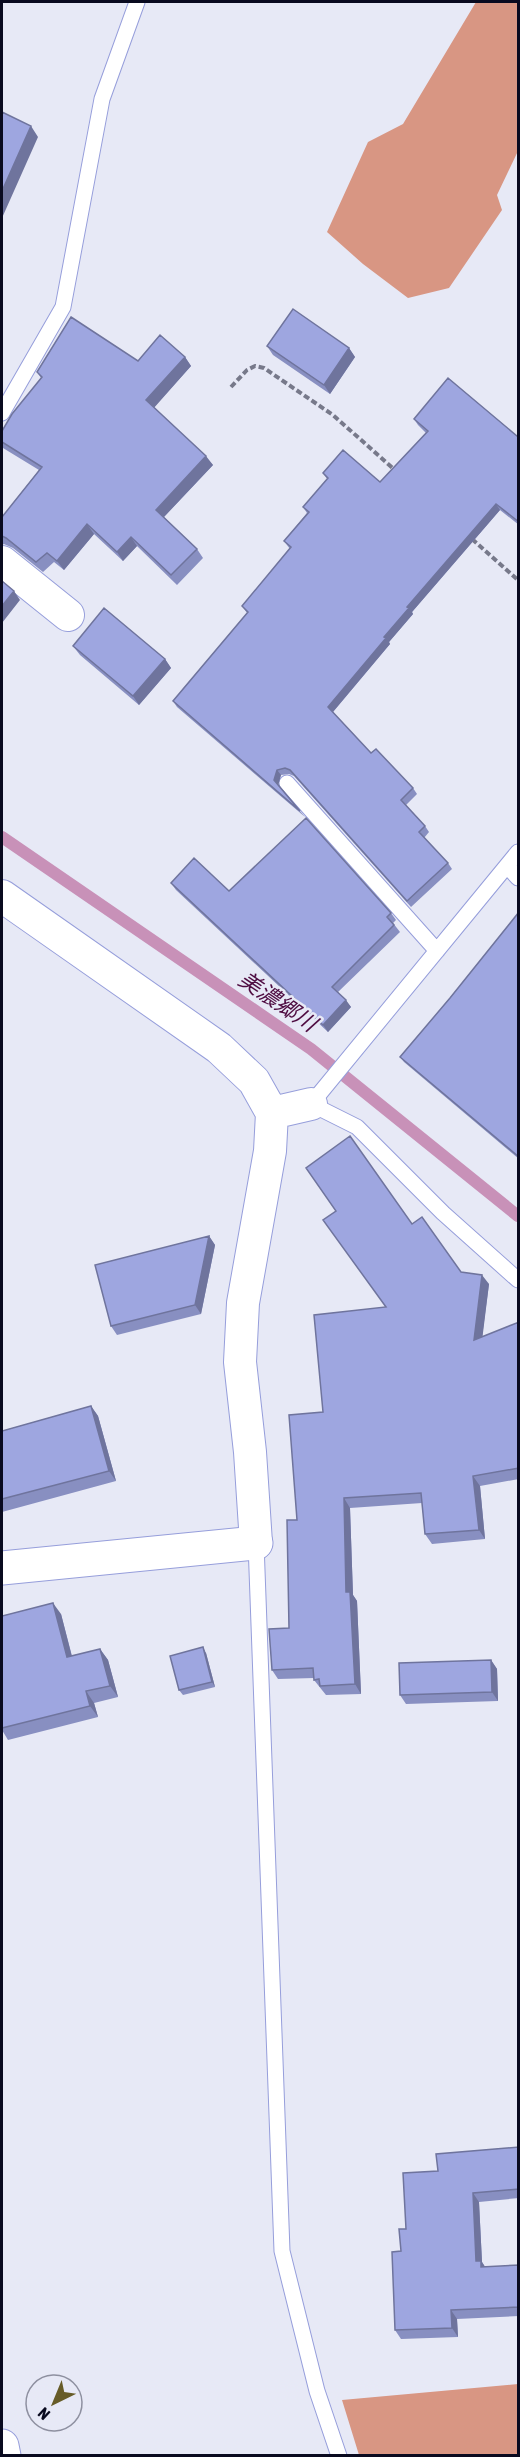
<svg xmlns="http://www.w3.org/2000/svg" width="520" height="2457" font-family="'Asap Condensed','Noto Sans JP',sans-serif">
  <rect width="100%" height="100%" fill="#e7e9f6"/>
  <path fill="#d89683" d="M 476,2 L 518,2 L 518,151 L 497,195 L 502,210 L 449,288 L 408,298 L 363,264 L 327,232 L 368,142 L 403,124 Z
    M 518,2384 L 518,2455 L 359,2455 L 342,2400 Z"/>
  <g fill="none" stroke-linecap="round" stroke-linejoin="round">
    <path stroke="#c891b8" stroke-width="12" d="M 2,837 L 311,1049 L 518,1216"/>
    <defs>
      <path id="service" d="M 2,413 L 63,307 L 102,99 L 137,2
        M 287,783 L 437,951
        M 518,852 L 311,1104 L 357,1127 L 443,1213 L 518,1280
        M 507,866 L 518,878
        M 256,1543 L 282,2251 L 317,2391 L 339,2456"/>
      <path id="minor" d="M 2,562 L 68,615
        M 2,896 L 219,1048 L 254,1081 L 272,1113 L 270,1151 L 243,1303 L 240,1362 L 250,1452 L 256,1543
        M 272,1113 L 311,1104"/>
      <path id="tertiary" d="M 2,1568 L 256,1543"/>
      <path id="secondary" d="M 2,2446 L 4,2456"/>
    </defs>
    <use href="#service" stroke="#969edb" stroke-width="17"/>
    <use href="#minor" stroke="#969edb" stroke-width="34"/>
    <use href="#tertiary" stroke="#969edb" stroke-width="35"/>
    <use href="#secondary" stroke="#969edb" stroke-width="35"/>
    <path stroke="#77798a" stroke-width="4" stroke-dasharray="6 3" stroke-linecap="butt" d="M 231,387 L 247,370 L 255,366 L 264,368 L 333,415 L 397,472
      M 472,539 L 518,580"/>
    <use href="#service" stroke="#fff" stroke-width="15"/>
    <use href="#minor" stroke="#fff" stroke-width="32"/>
    <use href="#tertiary" stroke="#fff" stroke-width="33"/>
    <use href="#secondary" stroke="#fff" stroke-width="33"/>
  </g>
  <path fill="#888fc1" d="M 267,346 L 349,348 L 355,357 L 330,394 L 273,355 Z
    M 185,357 L 191,366 L 154,407 L 213,465 L 164,517 L 197,549 L 203,558 L 177,585 L 137,546 L 123,561 L 94,534 L 64,570 L 54,562 L 43,572 L 13,548 L 4,544 L 2,545 L 2,517 L 39,470 L 3,448 L 2,446 L 2,431 L 41,378 L 37,372 L 138,361 Z
    M 414,419 L 517,436 L 519,434 L 519,525 L 500,510 L 412,612 L 413,614 L 389,642 L 390,644 L 333,712 L 371,753 L 413,788 L 417,794 L 406,805 L 425,826 L 429,832 L 424,838 L 448,863 L 452,869 L 411,907 L 294,776 L 289,774 L 281,775 L 278,785 L 305,817 L 177,707 L 173,701 L 247,613 L 242,606 L 290,549 L 284,541 L 307,513 L 303,507 L 327,479 L 323,473 L 380,482 L 426,433 L 418,425 Z
    M 73,646 L 165,659 L 171,668 L 139,705 L 80,655 Z
    M 171,883 L 391,913 L 396,920 L 393,923 L 400,932 L 338,992 L 351,1007 L 328,1032 L 176,890 Z
    M 519,912 L 519,1159 L 404,1062 L 400,1057 L 450,998 Z
    M 412,1224 L 461,1272 L 489,1284 L 482,1337 L 519,1322 L 519,1479 L 480,1486 L 485,1539 L 432,1544 L 425,1534 L 422,1503 L 350,1508 L 353,1595 L 357,1601 L 361,1694 L 326,1695 L 314,1680 L 314,1678 L 278,1679 L 272,1670 L 289,1628 L 297,1520 L 323,1412 L 386,1307 Z
    M 209,1236 L 215,1245 L 201,1314 L 117,1335 L 111,1326 Z
    M 91,1406 L 98,1416 L 116,1481 L 2,1512 L 2,1431 Z
    M 61,1614 L 72,1656 L 100,1649 L 108,1660 L 118,1697 L 94,1703 L 98,1717 L 8,1740 L 2,1730 L 2,1616 Z
    M 206,1653 L 215,1687 L 183,1695 L 179,1690 Z
    M 491,1660 L 497,1669 L 498,1701 L 406,1704 L 400,1695 Z
    M 519,2147 L 519,2198 L 479,2202 L 482,2262 L 485,2267 L 519,2265 L 519,2316 L 457,2319 L 458,2337 L 401,2339 L 395,2330 L 401,2251 L 406,2229 L 438,2171 Z"/>
  <path fill="#6f749d" d="M 31,126 L 38,137 L 2,218 L 2,191 Z
    M 349,348 L 355,357 L 330,394 L 324,385 Z
    M 185,357 L 191,366 L 153,409 L 146,400 Z
    M 206,456 L 213,465 L 162,519 L 156,510 Z
    M 496,504 L 500,510 L 412,612 L 413,614 L 389,642 L 390,644 L 332,713 L 328,707 L 407,607 Z
    M 87,524 L 94,534 L 64,570 L 57,561 Z
    M 131,537 L 137,546 L 123,561 L 117,552 Z
    M 14,591 L 20,600 L 2,623 L 2,606 Z
    M 165,659 L 171,668 L 139,705 L 133,696 Z
    M 277,770 L 281,775 L 278,786 L 274,780 Z
    M 346,1000 L 351,1007 L 328,1032 L 323,1025 Z
    M 209,1236 L 215,1245 L 201,1314 L 195,1305 Z
    M 482,1275 L 489,1284 L 481,1349 L 474,1340 Z
    M 91,1406 L 98,1416 L 116,1481 L 109,1471 Z
    M 473,1476 L 480,1486 L 485,1539 L 479,1530 Z
    M 344,1498 L 350,1508 L 353,1595 L 357,1601 L 361,1694 L 355,1684 L 346,1592 Z
    M 53,1603 L 61,1614 L 75,1669 L 67,1657 Z
    M 203,1647 L 206,1653 L 215,1687 L 212,1682 Z
    M 100,1649 L 108,1660 L 118,1697 L 110,1686 Z
    M 491,1660 L 497,1669 L 498,1701 L 492,1692 Z
    M 86,1691 L 94,1703 L 98,1717 L 90,1706 Z
    M 473,2193 L 479,2202 L 482,2262 L 487,2270 L 482,2270 L 476,2261 Z
    M 451,2310 L 457,2319 L 458,2337 L 452,2328 Z"/>
  <path fill="#9ea6e0" stroke="#6f749d" stroke-width="1.5" d="M 2,112 L 31,126 L 2,191 Z
    M 293,309 L 349,348 L 324,385 L 267,346 Z
    M 71,317 L 138,361 L 160,335 L 185,357 L 146,400 L 206,456 L 156,510 L 197,549 L 171,575 L 131,537 L 117,552 L 87,524 L 57,561 L 47,553 L 36,562 L 6,538 L 2,536 L 2,517 L 42,467 L 2,442 L 2,431 L 12,414 L 42,377 L 37,372 Z
    M 448,378 L 517,436 L 519,434 L 519,522 L 496,504 L 407,607 L 409,608 L 384,637 L 386,638 L 328,707 L 371,753 L 376,749 L 413,788 L 401,800 L 425,826 L 419,832 L 448,863 L 407,901 L 290,770 L 285,768 L 277,770 L 274,780 L 300,811 L 173,701 L 248,612 L 242,606 L 291,547 L 284,541 L 309,512 L 303,507 L 328,478 L 323,473 L 343,450 L 380,482 L 428,431 L 414,419 Z
    M 2,581 L 14,591 L 2,606 Z
    M 104,608 L 165,659 L 133,696 L 73,646 Z
    M 306,818 L 391,913 L 387,917 L 394,925 L 332,987 L 346,1000 L 323,1025 L 171,883 L 194,858 L 229,891 Z
    M 519,912 L 519,1157 L 400,1057 L 450,998 Z
    M 350,1136 L 412,1224 L 422,1217 L 461,1272 L 482,1275 L 474,1340 L 519,1322 L 519,1468 L 473,1476 L 479,1530 L 425,1534 L 421,1493 L 344,1498 L 346,1592 L 350,1592 L 355,1684 L 320,1686 L 319,1679 L 314,1680 L 313,1668 L 272,1670 L 269,1629 L 289,1628 L 287,1520 L 297,1520 L 289,1415 L 323,1412 L 314,1315 L 386,1307 L 323,1220 L 336,1211 L 306,1168 Z
    M 209,1236 L 195,1305 L 111,1326 L 95,1265 Z
    M 91,1406 L 109,1471 L 2,1499 L 2,1431 Z
    M 53,1603 L 67,1657 L 100,1649 L 110,1686 L 86,1691 L 90,1706 L 2,1728 L 2,1616 Z
    M 203,1647 L 212,1682 L 179,1690 L 170,1656 Z
    M 491,1660 L 492,1692 L 400,1695 L 399,1663 Z
    M 519,2147 L 519,2189 L 473,2193 L 476,2261 L 481,2261 L 481,2267 L 519,2265 L 519,2307 L 451,2310 L 452,2328 L 395,2330 L 392,2252 L 401,2251 L 399,2229 L 406,2229 L 403,2173 L 438,2171 L 436,2154 Z"/>
  <g text-anchor="middle" stroke-width="5" stroke-linejoin="round" paint-order="stroke">
    <g font-size="22" font-style="italic" fill="#4e0c41" stroke="#e7e9f6">
      <text transform="translate(278 1001) rotate(34)" y="8">美濃郷川</text>
    </g>
  </g>
  <rect width="520" height="2457" fill="none" stroke="#090a1f" stroke-width="6"/>
  <g transform="translate(54 2403) rotate(223)"><circle r="28" fill="#e7e9f6" stroke="#8e90a0" stroke-width="1.5"/>
  <path d="M0-4.5L10 22L0 15L-10 22Z" fill="#675c28"/>
  <text y="-9" font-size="16" font-weight="bold" text-anchor="middle" fill="#090a1f">N</text>
  </g>
</svg>
